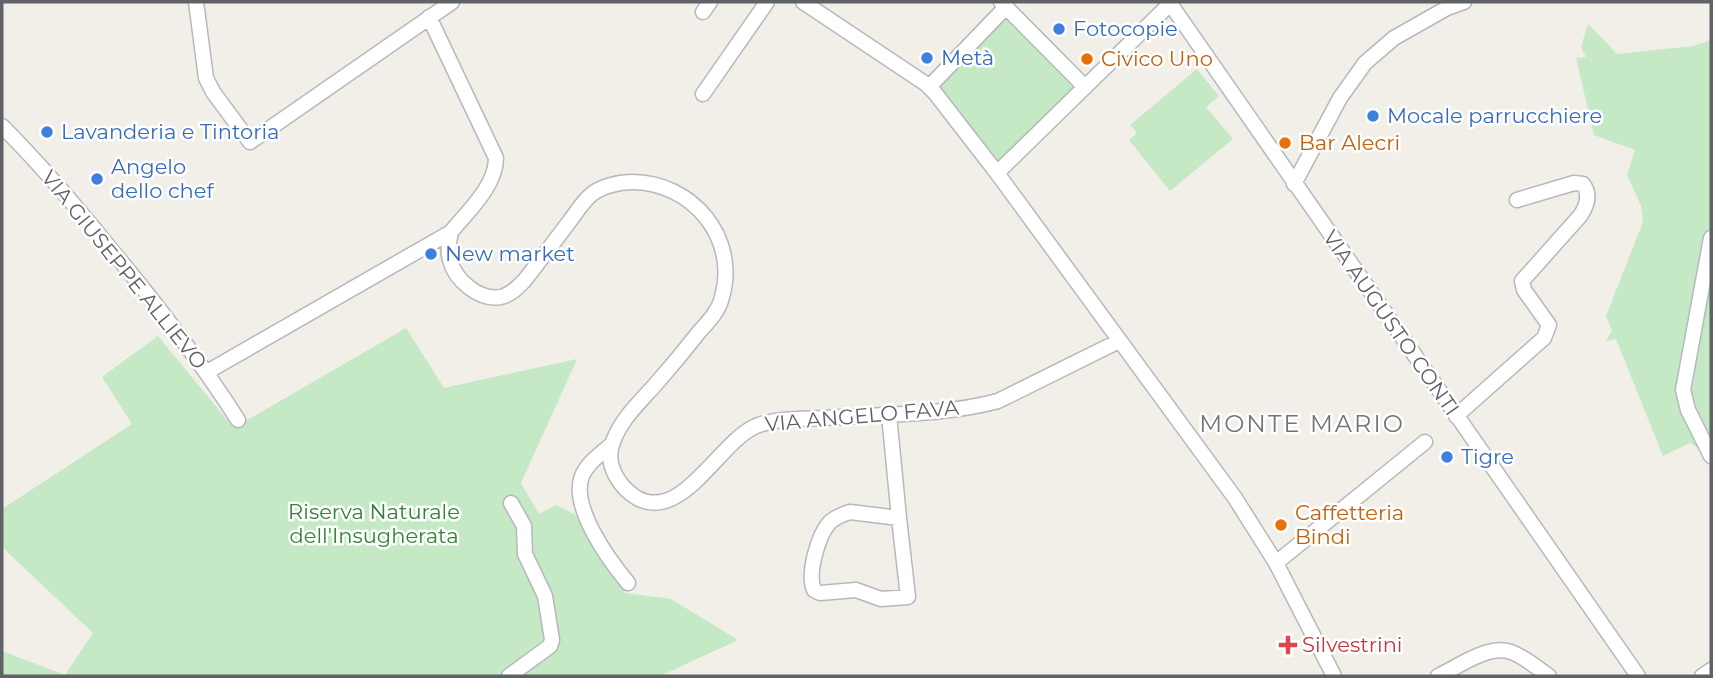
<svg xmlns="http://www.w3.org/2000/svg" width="1713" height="678" font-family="Montserrat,sans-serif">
  <rect width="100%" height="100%" fill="#f1efe8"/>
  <path fill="#c5e8c5" d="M 1008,17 L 1076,86 L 1000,164 L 939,86 Z
    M 1588,24 L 1617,54 L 1693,46 L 1711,40 L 1711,456 L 1690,443 L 1663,456 L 1616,339 L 1606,341 L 1612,331 L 1606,316 L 1643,222 L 1641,206 L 1627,175 L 1635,150 L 1594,135 L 1576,58 L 1586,57 L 1581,47 Z
    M 1197,69 L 1219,96 L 1206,107 L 1233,139 L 1170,191 L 1129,140 L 1137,133 L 1130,125 Z
    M 406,328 L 444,388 L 577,359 L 521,483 L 539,514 L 556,505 L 576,515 L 625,593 L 671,599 L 738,640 L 660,676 L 2,676 L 2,651 L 65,675 L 93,633 L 2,547 L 2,509 L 132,424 L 102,377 L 158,336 L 232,426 L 251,418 Z"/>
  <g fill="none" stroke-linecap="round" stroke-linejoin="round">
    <defs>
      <path id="minor" d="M 196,2 L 206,78 L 213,92 L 250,142 L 452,2
        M 803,2 L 926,84 L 935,93 L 997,173 L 1235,498 L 1276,563 L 1334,676
        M 1001,2 L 1084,86
        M 1169,2 L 1638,676
        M 703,12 L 710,2
        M 429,17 L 496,158 C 496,186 468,211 451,232 C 449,241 447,251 450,260 C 455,280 479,301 501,297 C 510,295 517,288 524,281 C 539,262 554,242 569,222 C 576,213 583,201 592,194 C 602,186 620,182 632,182 C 692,182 739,238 722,297 C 719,311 708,322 699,332 C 685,350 670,368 655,385 C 639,403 619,421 612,445 C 605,465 620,488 637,498 C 682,523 719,442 756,426 C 776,418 803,419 824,418 C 881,414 942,416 998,401 L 1119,341
        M 929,87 L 1006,7
        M 703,94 L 767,2
        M 2,126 C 40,164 75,205 109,247 C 156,303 199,359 238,420
        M 997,173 L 1172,2
        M 1294,184 L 1340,98 L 1365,63 L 1394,38 L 1447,8 L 1464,2
        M 1711,238 L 1683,390 L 1688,410 L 1711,456
        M 207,372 L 451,232
        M 889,415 L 899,518
        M 1456,416 L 1544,338 L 1549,325 L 1524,290 L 1522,281 L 1580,216 C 1587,206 1591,195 1583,184 L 1574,183 L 1517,200
        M 612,444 C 601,454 588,462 582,476 C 570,507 609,560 628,583
        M 850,512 L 899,518 L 908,597 L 881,599 L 856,590 L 820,593 L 814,590 C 807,574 818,535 830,522 C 836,517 843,514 850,512 Z
        M 1276,563 L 1425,442
        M 509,676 L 550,646 L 552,640 L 545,596 L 525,554 L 524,526 L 511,503
        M 1438,676 C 1458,667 1488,644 1511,652 C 1525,657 1537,668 1549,676
        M 1702,676 L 1711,670"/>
    </defs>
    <use href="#minor" stroke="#b5b8bc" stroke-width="17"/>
    <use href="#minor" stroke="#fff" stroke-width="14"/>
  </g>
  <g fill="#3f7fe0" stroke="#fff" stroke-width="2.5">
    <circle cx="1059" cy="29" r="7"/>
    <circle cx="927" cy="58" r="7"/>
    <circle cx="1373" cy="116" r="7"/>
    <circle cx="47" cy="132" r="7"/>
    <circle cx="97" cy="179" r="7"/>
    <circle cx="431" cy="254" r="7"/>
    <circle cx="1447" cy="457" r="7"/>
  </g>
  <g fill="#e8710a" stroke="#fff" stroke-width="2.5">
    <circle cx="1087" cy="59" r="7"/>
    <circle cx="1285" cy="143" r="7"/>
    <circle cx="1281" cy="525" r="7"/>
  </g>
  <path fill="#e0444e" stroke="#fff" stroke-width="2.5" d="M1284.5 634.5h7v7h7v7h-7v7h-7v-7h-7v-7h7z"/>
  <g text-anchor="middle" stroke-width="5" stroke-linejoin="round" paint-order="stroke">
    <g font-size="21" fill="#366cbe" stroke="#fff" text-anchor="start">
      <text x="1073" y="36">Fotocopie</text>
      <text x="941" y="65">Metà</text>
      <text x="1387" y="123">Mocale parrucchiere</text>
      <text x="61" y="139">Lavanderia e Tintoria</text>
      <text x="111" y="174">Angelo<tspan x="111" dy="24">dello chef</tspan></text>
      <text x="445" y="261">New market</text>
      <text x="1461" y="464">Tigre</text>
    </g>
    <g font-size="21" fill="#c56008" stroke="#fff" text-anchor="start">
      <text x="1101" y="66">Civico Uno</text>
      <text x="1299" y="150">Bar Alecri</text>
      <text x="1295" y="520">Caffetteria<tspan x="1295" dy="24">Bindi</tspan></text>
    </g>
    <g font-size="21" fill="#5f6368" stroke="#fff">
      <text transform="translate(124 270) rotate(51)" y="7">VIA GIUSEPPE ALLIEVO</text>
      <text transform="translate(1391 323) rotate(55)" y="7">VIA AUGUSTO CONTI</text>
      <text transform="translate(862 416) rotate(-5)" y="7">VIA ANGELO FAVA</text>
    </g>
    <g font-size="21" fill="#348238" stroke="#fff">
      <text x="374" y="519">Riserva Naturale<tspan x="374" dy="24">dell'Insugherata</tspan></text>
    </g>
    <g font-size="21" fill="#be3a42" stroke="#fff" text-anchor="start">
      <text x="1302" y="652">Silvestrini</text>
    </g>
    <g font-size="24" letter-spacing="2" fill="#70757a" stroke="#fff">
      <text x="1302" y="432">MONTE MARIO</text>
    </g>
  </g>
  <rect width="1713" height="678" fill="none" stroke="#5f6368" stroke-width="7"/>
</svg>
